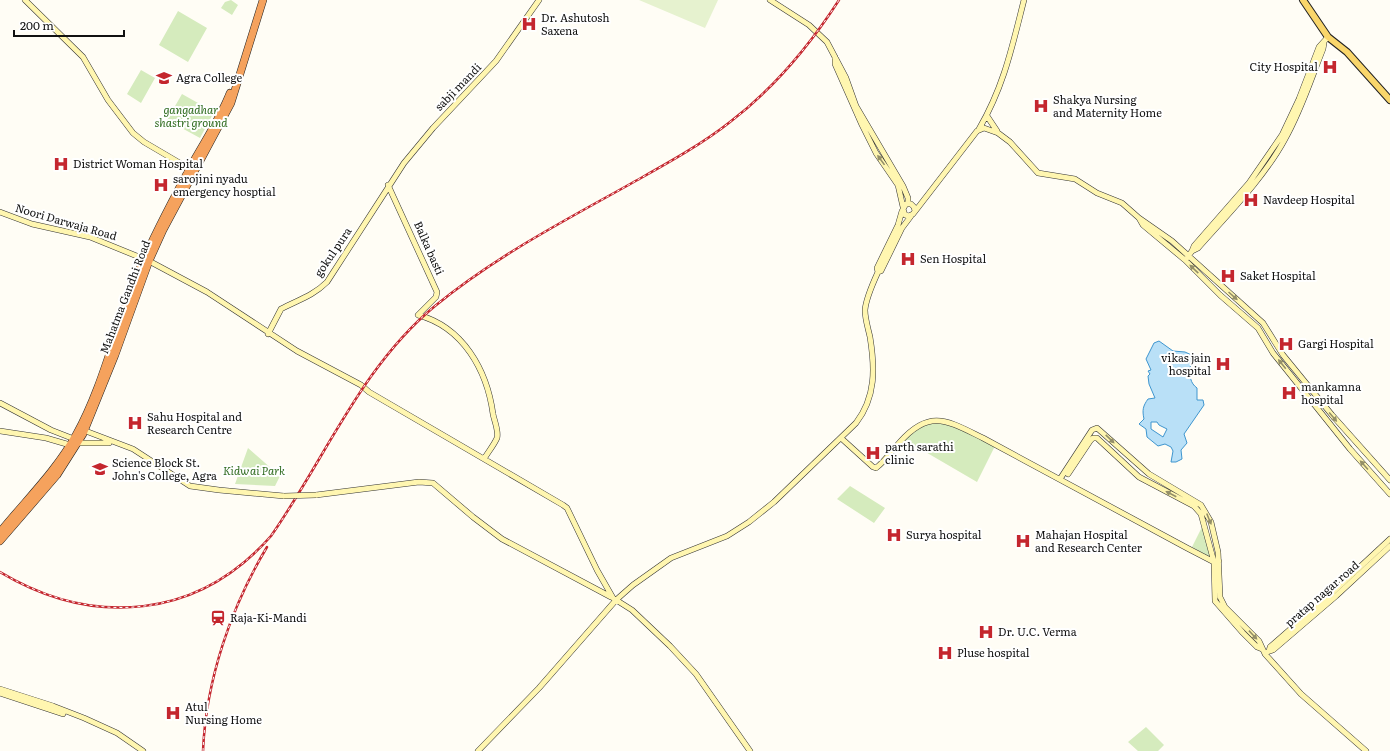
<svg xmlns="http://www.w3.org/2000/svg" width="1390" height="751" font-family="Literata,serif">
  <rect width="100%" height="100%" fill="#fffdf5"/>
  <path fill="#d5ebbd" d="M 231,0 L 238,5 L 232,15 L 221,8 L 225,2 Z
    M 178,11 L 207,28 L 188,62 L 159,45 Z
    M 141,70 L 155,78 L 141,103 L 127,94 Z
    M 182,94 L 214,112 L 200,138 L 167,120 Z
    M 940,421 L 960,428 L 995,446 L 977,482 L 905,440 L 925,423 Z
    M 248,448 L 280,476 L 275,486 L 235,484 Z
    M 850,486 L 885,508 L 874,523 L 837,499 Z
    M 1203,525 L 1212,559 L 1192,547 Z
    M 1146,727 L 1164,745 L 1158,751 L 1138,751 L 1128,742 Z"/>
  <path fill="#e6f2cf" d="M 639,0 L 718,0 L 705,28 Z"/>
  <path fill="#b9e0f7" stroke="#3f96cf" fill-rule="evenodd" d="M 1159,341 L 1173,351 L 1185,352 L 1198,358 L 1189,368 C 1190,376 1190,383 1197,388 L 1197,400 L 1203,400 L 1204,405 L 1184,434 L 1187,443 L 1181,450 L 1182,459 L 1176,462 L 1171,462 L 1173,451 L 1171,447 L 1165,444 L 1158,446 L 1147,437 L 1146,429 L 1139,424 L 1144,419 C 1142,410 1143,406 1148,399 L 1155,398 L 1149,384 L 1148,376 L 1150,374 L 1148,371 L 1151,370 L 1146,359 L 1154,343 ZM 1151,422 L 1157,422 L 1159,425 L 1167,429 L 1163,437 L 1151,429 Z"/>
  <g fill="none" stroke-linecap="round" stroke-linejoin="round">
    <defs>
      <path id="secondary" d="M 25,0 L 83,57 L 108,100 L 133,133 L 144,142 L 190,169
        M 770,0 L 809,25 L 827,42 L 846,78 L 856,106 L 903,186 L 908,198 L 908,204
        M 835,57 L 835,64 L 862,125 L 876,153 L 898,185 L 903,207
        M 987,116 L 997,131
        M 979,129 C 1004,86 1012,47 1024,0
        M 388,185 L 437,292 L 436,297 L 418,315 C 463,327 487,370 493,414 C 494,420 499,431 497,438 C 494,445 488,452 484,459
        M 915,211 L 914,207 L 911,204 L 906,204 L 903,209 L 905,215 L 909,216 L 913,214 L 977,131 L 984,128 L 998,133 L 1010,142 L 1038,173 L 1075,179 L 1097,193 L 1122,203 L 1139,218 L 1172,241 L 1263,323 L 1283,355 L 1332,415 L 1390,480
        M 0,212 L 32,224 L 90,237 L 149,261 L 207,292 L 297,351 L 361,385 L 369,392 L 563,505 L 567,508 L 597,570 L 613,598 L 632,610 L 670,646 L 696,674 L 750,751
        M 1139,218 L 1143,225 L 1185,260 L 1220,295 L 1258,328 L 1273,353 L 1350,449 L 1390,494
        M 1192,251 L 1198,248 C 1227,215 1264,178 1285,139 C 1301,111 1311,79 1323,49 L 1324,43
        M 1187,258 L 1192,251 L 1194,246 L 1249,183 L 1282,135 L 1299,99 L 1319,47 L 1328,37
        M 878,272 L 881,271 L 902,228 L 911,216
        M 268,334 L 281,309 C 298,300 313,296 327,282 L 404,163 L 433,128 L 496,61 L 539,0
        M 0,403 L 51,430 L 74,439
        M 83,430 L 133,449 L 190,486 L 219,490 L 284,496
        M 0,431 L 46,438 L 70,445
        M 841,438 L 873,467 L 876,468 C 885,461 892,451 900,442 C 930,408 948,421 983,438 L 1187,548 L 1214,562 L 1219,561
        M 79,443 L 109,443
        M 1068,474 L 1090,441 L 1093,438 L 1097,438 L 1139,477 L 1194,506 L 1201,514 L 1214,562 L 1215,601 L 1243,633 L 1257,647 L 1262,649
        M 1060,479 L 1092,430 L 1097,428 L 1149,474 L 1201,505 L 1211,522 L 1218,552 L 1220,597 L 1225,607 L 1259,641 L 1265,654 L 1301,694 L 1366,751
        M 316,495 L 419,482 L 433,483 L 473,517 L 502,539 L 611,597
        M 1269,651 L 1270,647 L 1333,592 L 1390,539
        M 1267,652 L 1273,650 L 1336,596 L 1390,546
        M 0,689 L 53,706 L 84,718 L 117,733 L 143,751
        M 0,693 L 63,714
        M 478,751 L 539,688 L 616,600 L 633,585 L 671,558 L 727,536 L 749,522 L 774,502 L 856,423 C 876,397 875,368 870,337 C 868,328 865,319 865,310 C 866,298 873,283 878,272 L 877,268 L 898,225 L 902,211"/>
      <path id="primary" d="M 1303,0 L 1328,37 L 1347,52 L 1390,100"/>
      <path id="highway" d="M 0,532 C 26,500 56,471 76,435 C 107,379 118,314 145,257 C 160,223 178,190 196,157 C 208,136 221,116 230,93
        M 0,541 L 57,475 L 83,434 L 115,355 L 149,261 L 163,230 L 231,103 L 263,0"/>
    </defs>
    <use href="#secondary" stroke="#333" stroke-width="6"/>
    <use href="#primary" stroke="#222" stroke-width="8"/>
    <use href="#highway" stroke="#222" stroke-width="8"/>
    <use href="#secondary" stroke="#fff6b0" stroke-width="5"/>
    <use href="#primary" stroke="#f9d66b" stroke-width="6"/>
    <use href="#highway" stroke="#f5a25d" stroke-width="7"/>
    <defs>
      <path id="rail" d="M 0,572 C 94,628 198,619 271,536 C 325,459 361,367 435,306 C 496,256 564,221 632,183 C 664,165 701,145 730,122 C 773,89 810,45 839,0
        M 203,751 C 206,680 231,607 267,547"/>
    </defs>
    <use href="#rail" stroke="#c4262e" stroke-width="2.5"/>
    <use href="#rail" stroke="#fff" stroke-width="1" stroke-dasharray="3" stroke-linecap="butt"/>
    <defs>
      <path id="secondary-bridge" d="M 284,496 L 316,495"/>
    </defs>
    <use href="#secondary-bridge" stroke="#333" stroke-width="6" stroke-linecap="butt"/>
    <use href="#secondary-bridge" stroke="#fff6b0" stroke-width="5"/>
  </g>
  <defs><path id="oneway-solid" d="M-6-.8H1V-3.2L6.5 0L1 3.2V.8H-6Z"/></defs>
  <g fill="#948f68">
    <use href="#oneway-solid" transform="translate(881 160) rotate(-126)"/>
    <use href="#oneway-solid" transform="translate(1194 269) rotate(-136)"/>
    <use href="#oneway-solid" transform="translate(1233 296) rotate(42)"/>
    <use href="#oneway-solid" transform="translate(1282 364) rotate(-129)"/>
    <use href="#oneway-solid" transform="translate(1333 417) rotate(50)"/>
    <use href="#oneway-solid" transform="translate(1110 439) rotate(44)"/>
    <use href="#oneway-solid" transform="translate(1364 465) rotate(-132)"/>
    <use href="#oneway-solid" transform="translate(1171 494) rotate(-152)"/>
    <use href="#oneway-solid" transform="translate(1209 519) rotate(68)"/>
    <use href="#oneway-solid" transform="translate(1253 635) rotate(47)"/>
  </g>
  <defs>
    <symbol id="hospital-bare" viewBox="-9 -9 18 18"><path d="M-5-5h3v3.5h4V-5h3V5h-3V1.5h-4V5h-3Z" fill="#c4262e" stroke="#fff" stroke-width="2.5" paint-order="stroke"/></symbol>
    <symbol id="university-bare" viewBox="-9 -9 18 18"><path d="M0-5L7-2L0 1L-7-2ZM-4 1L0 2.5L4 1V4Q0 6-4 4Z" fill="#c4262e" stroke="#fff" stroke-width="2.5" paint-order="stroke"/></symbol>
    <symbol id="station-bare" viewBox="-9 -9 18 18"><path d="M-3-6H3Q5-6 5-4V2Q5 4 3 4L4.5 6H3L1.5 4h-3L-3 6H-4.5L-3 4Q-5 4-5 2V-4Q-5-6-3-6ZM-3.5-4v3h7v-3ZM-3.5 1v1.5H-2V1ZM2 1v1.5H3.5V1Z" fill="#c4262e" stroke="#fff" stroke-width="2.5" paint-order="stroke"/></symbol>
  </defs>
  <g fill-rule="evenodd">
    <use href="#hospital-bare" x="518" y="13" width="22" height="22"/>
    <use href="#hospital-bare" x="1319" y="56" width="22" height="22"/>
    <use href="#university-bare" x="153" y="67" width="22" height="22"/>
    <use href="#hospital-bare" x="1030" y="95" width="22" height="22"/>
    <use href="#hospital-bare" x="50" y="153" width="22" height="22"/>
    <use href="#hospital-bare" x="150" y="174" width="22" height="22"/>
    <use href="#hospital-bare" x="1240" y="189" width="22" height="22"/>
    <use href="#hospital-bare" x="897" y="248" width="22" height="22"/>
    <use href="#hospital-bare" x="1217" y="265" width="22" height="22"/>
    <use href="#hospital-bare" x="1275" y="333" width="22" height="22"/>
    <use href="#hospital-bare" x="1212" y="353" width="22" height="22"/>
    <use href="#hospital-bare" x="1278" y="382" width="22" height="22"/>
    <use href="#hospital-bare" x="124" y="412" width="22" height="22"/>
    <use href="#hospital-bare" x="862" y="442" width="22" height="22"/>
    <use href="#university-bare" x="89" y="458" width="22" height="22"/>
    <use href="#hospital-bare" x="883" y="524" width="22" height="22"/>
    <use href="#hospital-bare" x="1012" y="530" width="22" height="22"/>
    <use href="#station-bare" x="207" y="607" width="22" height="22"/>
    <use href="#hospital-bare" x="975" y="621" width="22" height="22"/>
    <use href="#hospital-bare" x="934" y="642" width="22" height="22"/>
    <use href="#hospital-bare" x="162" y="702" width="22" height="22"/>
  </g>
  <g text-anchor="middle" stroke-width="4" stroke-linejoin="round" paint-order="stroke">
    <g font-size="11" fill="#111" stroke="#fff" text-anchor="start">
      <text x="541" y="22">Dr. Ashutosh<tspan x="541" dy="13">Saxena</tspan></text>
      <text x="1318" y="71" text-anchor="end">City Hospital</text>
      <text x="176" y="82">Agra College</text>
      <text x="1053" y="104">Shakya Nursing<tspan x="1053" dy="13">and Maternity Home</tspan></text>
      <text x="73" y="168">District Woman Hospital</text>
      <text x="173" y="183">sarojini nyadu<tspan x="173" dy="13">emergency hosptial</tspan></text>
      <text x="1263" y="204">Navdeep Hospital</text>
      <text x="920" y="263">Sen Hospital</text>
      <text x="1240" y="280">Saket Hospital</text>
      <text x="1298" y="348">Gargi Hospital</text>
      <text x="1211" y="362" text-anchor="end">vikas jain<tspan x="1211" dy="13">hospital</tspan></text>
      <text x="1301" y="391">mankamna<tspan x="1301" dy="13">hospital</tspan></text>
      <text x="147" y="421">Sahu Hospital and<tspan x="147" dy="13">Research Centre</tspan></text>
      <text x="885" y="451">parth sarathi<tspan x="885" dy="13">clinic</tspan></text>
      <text x="112" y="467">Science Block St.<tspan x="112" dy="13">John's College, Agra</tspan></text>
      <text x="906" y="539">Surya hospital</text>
      <text x="1035" y="539">Mahajan Hospital<tspan x="1035" dy="13">and Research Center</tspan></text>
      <text x="230" y="622">Raja-Ki-Mandi</text>
      <text x="998" y="636">Dr. U.C. Verma</text>
      <text x="957" y="657">Pluse hospital</text>
      <text x="185" y="711">Atul<tspan x="185" dy="13">Nursing Home</tspan></text>
    </g>
    <g font-size="11" fill="#111" stroke="#fff">
      <text transform="translate(458 87) rotate(-46)" y="4">sabji mandi</text>
      <text transform="translate(66 222) rotate(16)" y="4">Noori Darwaja Road</text>
      <text transform="translate(429 248) rotate(66)" y="4">Balka basti</text>
      <text transform="translate(333 252) rotate(-56)" y="4">gokul pura</text>
      <text transform="translate(125 297) rotate(-69)" y="4">Mahatma Gandhi Road</text>
      <text transform="translate(1322 594) rotate(-41)" y="4">pratap nagar road</text>
    </g>
    <g font-size="11" font-style="italic" fill="#2f6b1f" stroke="#fff">
      <text x="191" y="114">gangadhar<tspan x="191" dy="13">shastri ground</tspan></text>
      <text x="254" y="475">Kidwai Park</text>
    </g>
  </g>
  <path d="M14 30v6h110v-6" fill="none" stroke="#111111" stroke-width="2"/>
  <text x="20" y="30" font-size="12" fill="#111111" stroke="#ffffff" stroke-width="3" paint-order="stroke">200 m</text>
</svg>
